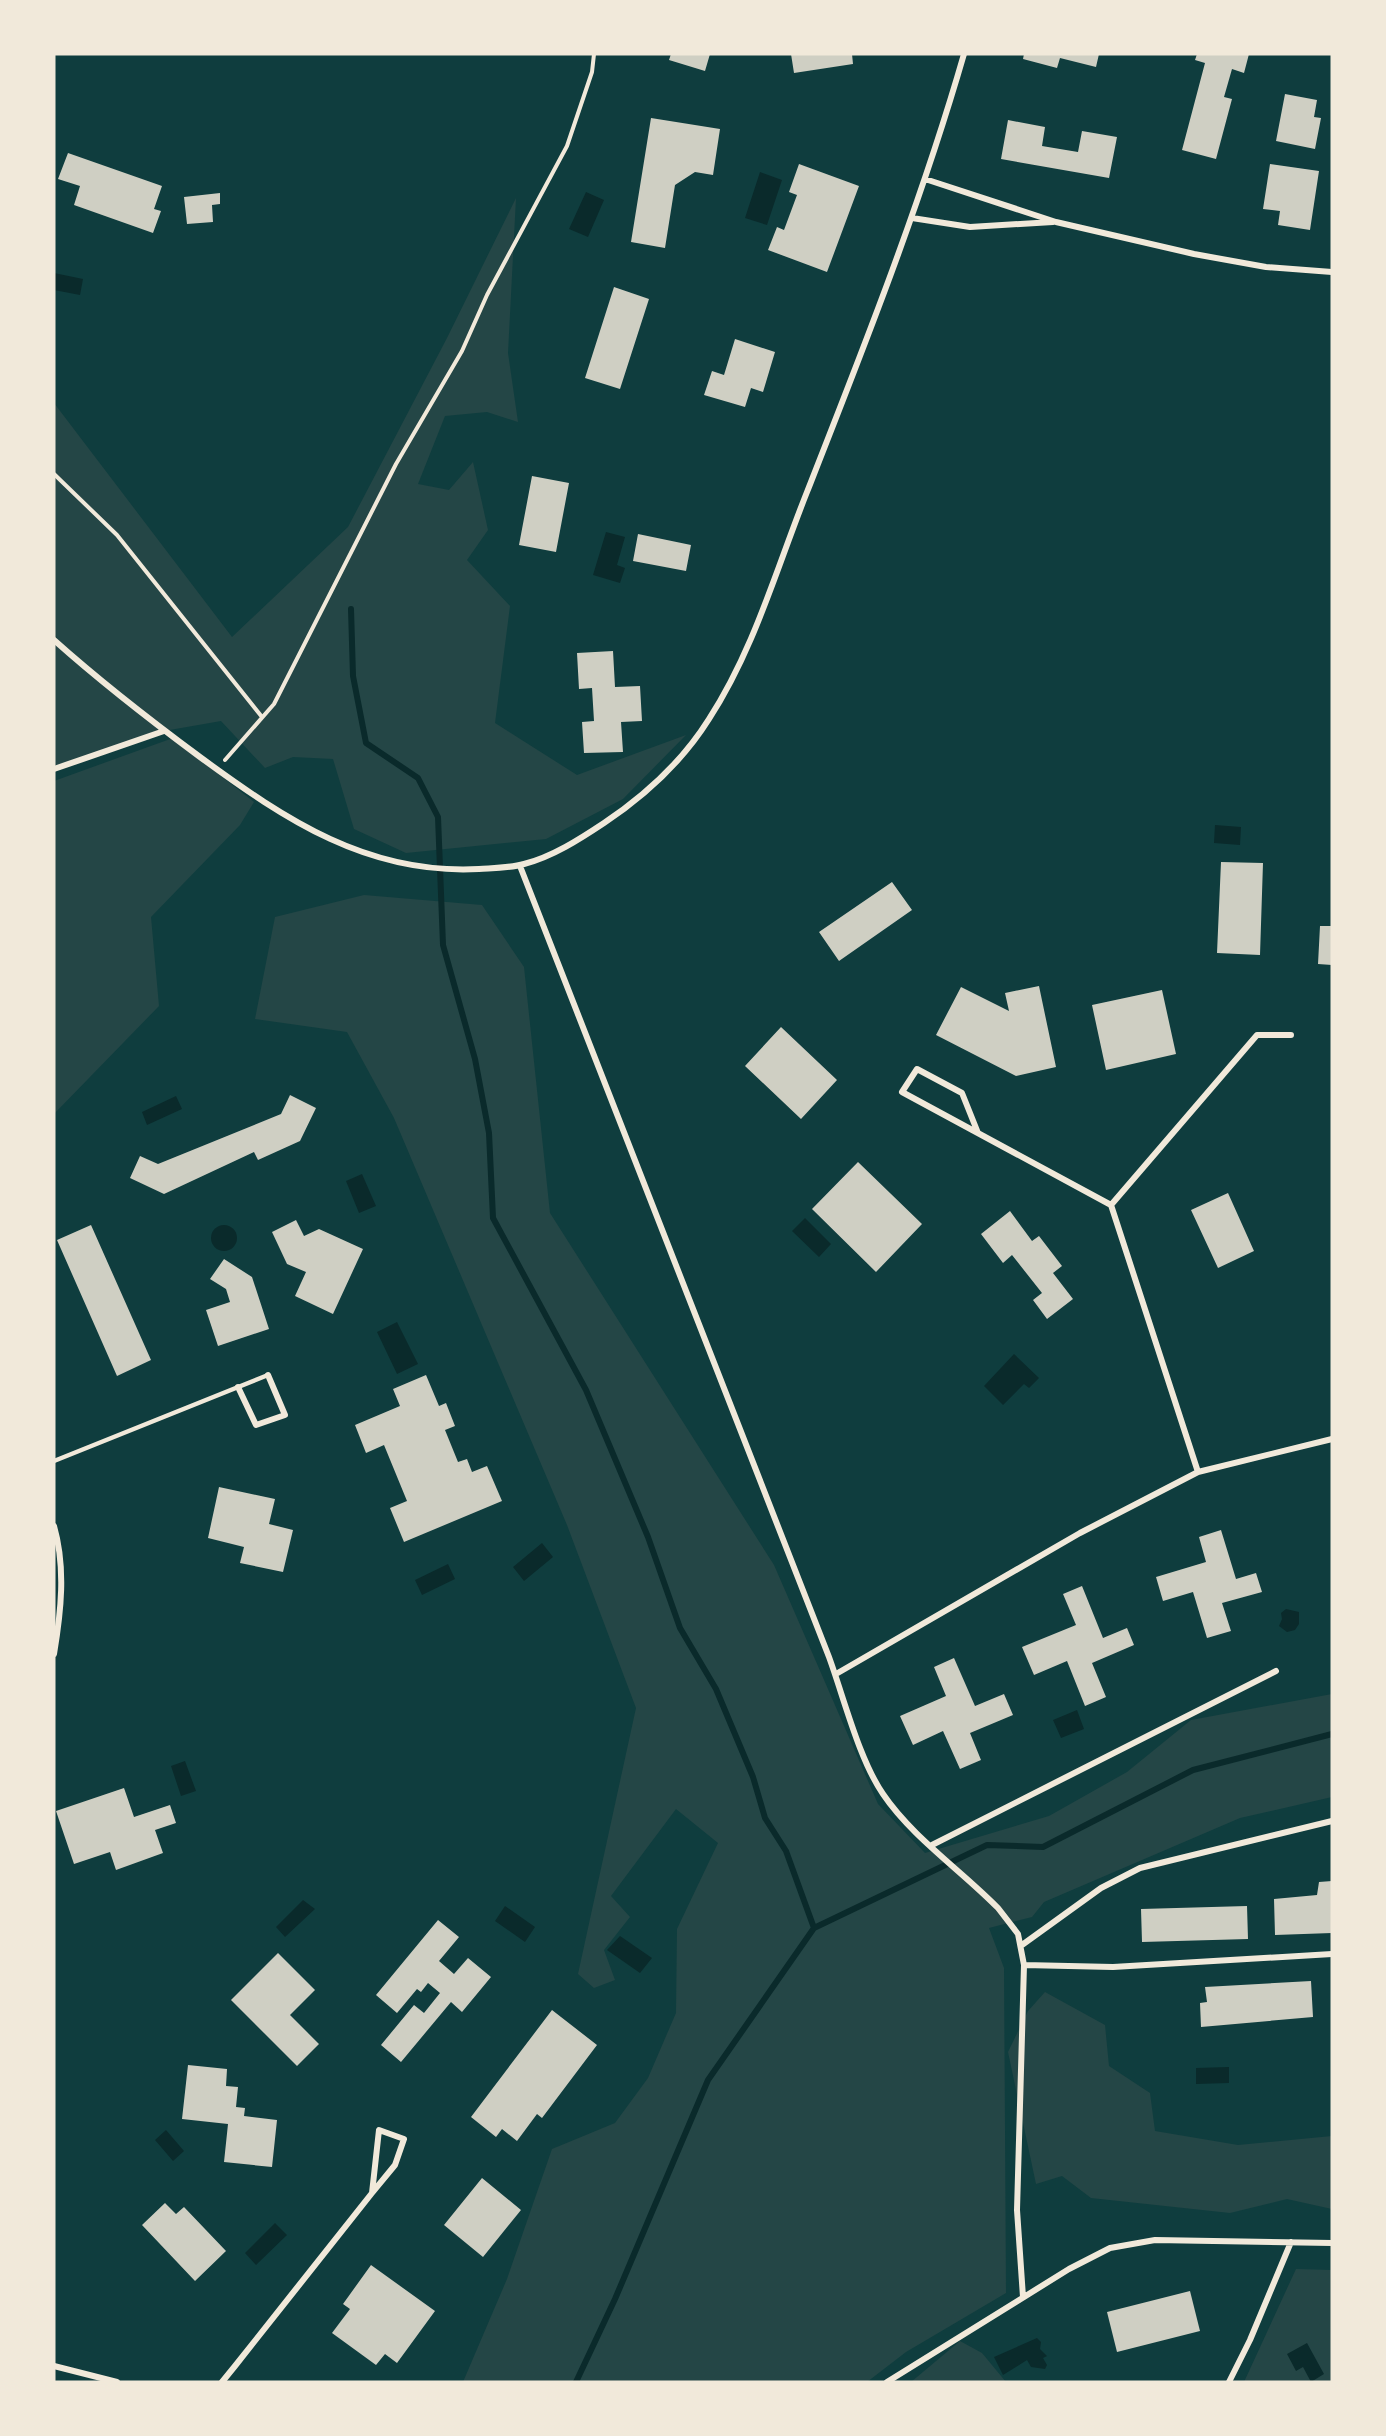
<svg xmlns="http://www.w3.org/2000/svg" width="1386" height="2436" font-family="Georgia,serif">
  <rect width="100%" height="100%" fill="#0f3d3e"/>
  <path fill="#244646" d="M 516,198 L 508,353 L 518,422 L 487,412 L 445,416 L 418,484 L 449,490 L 473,462 L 488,530 L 467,560 L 510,606 L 495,723 L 577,775 L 686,735 L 623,799 L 546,839 L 406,853 L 354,829 L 333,759 L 293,757 L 265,768 L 221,721 L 164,731 L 54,769 L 54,403 L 232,637 L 348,527 L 447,338 Z
    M 173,738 L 254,802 L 240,825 L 151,917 L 159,1006 L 54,1114 L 54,781 Z
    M 364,895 L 482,905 L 524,967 L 550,1213 L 774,1565 L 878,1804 L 925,1853 L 1049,1816 L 1127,1772 L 1191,1720 L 1332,1694 L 1332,1797 L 1240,1818 L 1044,1902 L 1032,1917 L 989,1928 L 1004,1968 L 1006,2293 L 906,2352 L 867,2382 L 463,2382 L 507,2279 L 552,2149 L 615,2123 L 648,2078 L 676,2013 L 677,1929 L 718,1843 L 676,1809 L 611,1896 L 630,1917 L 604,1950 L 615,1980 L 594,1988 L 578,1974 L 636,1708 L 567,1525 L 394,1118 L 347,1032 L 255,1019 L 275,917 Z
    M 1045,1992 L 1105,2025 L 1109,2066 L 1150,2093 L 1155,2131 L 1238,2145 L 1332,2136 L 1332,2209 L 1287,2199 L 1230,2213 L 1091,2198 L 1062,2176 L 1036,2184 L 1008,2052 L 1028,2011 Z
    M 1296,2269 L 1332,2270 L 1332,2382 L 1244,2382 Z
    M 960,2341 L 982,2353 L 1006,2382 L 911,2382 Z"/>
  <path fill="#0a2a2b" d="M 760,172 L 782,180 L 767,225 L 745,218 Z
    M 586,192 L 604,200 L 588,237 L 569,229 Z
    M 54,273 L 83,279 L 80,295 L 54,290 Z
    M 606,532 L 625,537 L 617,565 L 625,568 L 620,583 L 593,575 Z
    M 1215,825 L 1241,827 L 1240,845 L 1214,843 Z
    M 176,1096 L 182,1109 L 147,1125 L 142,1112 Z
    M 362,1174 L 376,1206 L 359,1213 L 346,1181 Z
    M 805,1218 L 831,1244 L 819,1257 L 792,1231 Z
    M211 1238a13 13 0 1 1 26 0a13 13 0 1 1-26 0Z
    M 397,1322 L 418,1364 L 397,1374 L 377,1332 Z
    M 1014,1354 L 1039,1378 L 1029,1388 L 1024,1384 L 1003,1405 L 984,1386 Z
    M 542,1543 L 553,1557 L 524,1581 L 513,1567 Z
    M 448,1564 L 455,1579 L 422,1595 L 415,1580 Z
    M 1286,1609 L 1299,1612 L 1299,1624 L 1295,1630 L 1287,1632 L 1279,1626 L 1282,1619 L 1281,1613 Z
    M 1077,1710 L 1084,1729 L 1061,1738 L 1053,1720 Z
    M 185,1761 L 196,1791 L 181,1796 L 171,1766 Z
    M 303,1900 L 315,1909 L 285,1937 L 276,1927 Z
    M 505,1906 L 535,1927 L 525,1942 L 495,1921 Z
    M 620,1936 L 652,1958 L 640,1973 L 607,1950 Z
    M 1229,2067 L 1229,2083 L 1196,2084 L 1196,2068 Z
    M 166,2130 L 184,2151 L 173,2161 L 155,2140 Z
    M 275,2223 L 287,2235 L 256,2265 L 245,2253 Z
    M 1037,2338 L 1041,2342 L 1040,2349 L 1047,2356 L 1043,2358 L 1047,2365 L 1045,2369 L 1031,2367 L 1027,2360 L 1003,2375 L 994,2357 Z
    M 1307,2343 L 1324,2374 L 1311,2382 L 1303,2367 L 1296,2371 L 1287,2354 Z"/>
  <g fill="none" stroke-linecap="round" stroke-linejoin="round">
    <path stroke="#0a2a2b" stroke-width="6" d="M 351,609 L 353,676 L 366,743 L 418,778 L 438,817 L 443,945 L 475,1059 L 489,1133 L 493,1218 L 586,1390 L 648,1537 L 680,1628 L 716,1689 L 753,1777 L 765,1818 L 786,1851 L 814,1928
      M 576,2382 L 615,2299 L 708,2080 L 814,1928 L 987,1845 L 1043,1847 L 1193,1770 L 1332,1734"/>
  </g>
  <path fill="#cfcfc3" d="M 671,54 L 710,54 L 705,71 L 669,60 Z
    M 791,54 L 852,54 L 853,64 L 794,73 Z
    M 1024,54 L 1099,54 L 1096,67 L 1060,58 L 1057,68 L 1023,59 Z
    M 1197,54 L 1249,54 L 1244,73 L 1232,69 L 1224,97 L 1232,99 L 1216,159 L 1182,150 L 1205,63 L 1195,60 Z
    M 1285,94 L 1317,100 L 1314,117 L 1321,118 L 1315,149 L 1276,141 Z
    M 651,118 L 720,129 L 713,175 L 695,172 L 675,185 L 665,248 L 631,242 Z
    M 1008,120 L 1045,127 L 1042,146 L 1078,152 L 1082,131 L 1117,137 L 1109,178 L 1001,159 Z
    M 68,153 L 162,186 L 154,209 L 161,211 L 153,233 L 74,205 L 80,186 L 58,179 Z
    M 799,164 L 859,186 L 827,272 L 768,250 L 777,227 L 784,230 L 797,195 L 789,192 Z
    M 1270,164 L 1319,171 L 1310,230 L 1278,225 L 1280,211 L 1263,209 Z
    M 220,193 L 220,204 L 212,205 L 213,222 L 187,224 L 184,197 Z
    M 614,287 L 649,299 L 620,389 L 585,378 Z
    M 735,339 L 775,352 L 763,392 L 751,388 L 745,407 L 704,395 L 712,371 L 724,375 Z
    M 532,476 L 569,483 L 556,552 L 519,545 Z
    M 638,534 L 691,545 L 686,571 L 633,561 Z
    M 613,651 L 615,687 L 640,686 L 642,721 L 621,722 L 623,752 L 584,753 L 582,722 L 594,721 L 592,688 L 579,689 L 577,653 Z
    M 1221,862 L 1263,863 L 1260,955 L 1217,953 Z
    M 892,882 L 912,910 L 839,961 L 819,932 Z
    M 1320,926 L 1332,926 L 1332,965 L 1318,964 Z
    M 1039,986 L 1056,1067 L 1016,1076 L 936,1035 L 961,987 L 1009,1011 L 1005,993 Z
    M 1162,990 L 1176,1054 L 1106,1070 L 1092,1005 Z
    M 781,1027 L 837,1080 L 801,1119 L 745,1066 Z
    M 290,1095 L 316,1108 L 300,1141 L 258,1160 L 254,1152 L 164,1194 L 130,1178 L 140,1156 L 158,1164 L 281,1114 Z
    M 858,1162 L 922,1224 L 876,1272 L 812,1209 Z
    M 1228,1193 L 1254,1251 L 1218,1268 L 1191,1210 Z
    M 1010,1211 L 1032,1241 L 1039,1236 L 1062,1266 L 1053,1273 L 1073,1299 L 1047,1319 L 1033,1300 L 1042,1293 L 1012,1255 L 1003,1263 L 981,1234 Z
    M 296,1220 L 304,1236 L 319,1229 L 363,1249 L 333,1314 L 295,1296 L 306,1272 L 287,1264 L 272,1232 Z
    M 91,1225 L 151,1360 L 117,1376 L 57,1240 Z
    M 224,1259 L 252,1277 L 269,1329 L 218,1346 L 206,1310 L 230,1302 L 226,1289 L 210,1279 Z
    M 426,1375 L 439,1406 L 446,1403 L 455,1426 L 445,1430 L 458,1462 L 467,1459 L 472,1472 L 487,1466 L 502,1501 L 404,1542 L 390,1508 L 407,1501 L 384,1445 L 366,1453 L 355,1425 L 400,1406 L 393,1389 Z
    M 219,1487 L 275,1499 L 269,1524 L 293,1530 L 283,1572 L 240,1563 L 244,1547 L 208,1538 Z
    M 1221,1530 L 1236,1579 L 1256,1573 L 1262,1592 L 1222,1603 L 1231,1631 L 1207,1638 L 1193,1592 L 1163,1601 L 1156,1577 L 1206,1562 L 1199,1537 Z
    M 1082,1586 L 1103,1638 L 1127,1628 L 1134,1645 L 1092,1663 L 1106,1697 L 1085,1706 L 1067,1661 L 1034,1675 L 1022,1647 L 1076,1625 L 1063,1594 Z
    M 954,1658 L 975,1706 L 1004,1694 L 1013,1715 L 970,1733 L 981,1760 L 960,1769 L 943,1731 L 913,1745 L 900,1716 L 946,1696 L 934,1667 Z
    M 124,1788 L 134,1817 L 170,1805 L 176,1823 L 155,1830 L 163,1853 L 116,1870 L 110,1852 L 74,1864 L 56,1811 Z
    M 1332,1881 L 1332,1933 L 1275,1935 L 1274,1899 L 1317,1895 L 1319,1882 Z
    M 1247,1906 L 1248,1939 L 1142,1942 L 1141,1909 Z
    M 438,1920 L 459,1937 L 439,1961 L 454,1974 L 468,1958 L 491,1977 L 462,2012 L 451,2002 L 401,2062 L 381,2045 L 414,2005 L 424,2013 L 440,1993 L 428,1983 L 421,1992 L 417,1989 L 397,2013 L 376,1995 Z
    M 278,1953 L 315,1990 L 290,2015 L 319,2044 L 297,2066 L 231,2000 Z
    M 1311,1981 L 1313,2017 L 1201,2027 L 1200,2003 L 1207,2002 L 1205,1987 Z
    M 552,2010 L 597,2045 L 542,2118 L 537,2114 L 517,2141 L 502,2129 L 496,2137 L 471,2117 Z
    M 188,2065 L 227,2069 L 226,2086 L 238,2087 L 236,2107 L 245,2108 L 244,2116 L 277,2120 L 272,2167 L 224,2162 L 228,2124 L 182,2119 Z
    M 482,2178 L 521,2210 L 483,2257 L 444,2225 Z
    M 165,2203 L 176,2214 L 184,2207 L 226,2251 L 195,2281 L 142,2225 Z
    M 371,2265 L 435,2311 L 397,2363 L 385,2354 L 376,2365 L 332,2333 L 350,2309 L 343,2304 Z
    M 1190,2291 L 1200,2331 L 1117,2352 L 1107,2312 Z"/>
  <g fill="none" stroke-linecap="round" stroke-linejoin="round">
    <path stroke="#f1e9da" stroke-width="4" d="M 54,474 L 117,535 L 262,717
      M 225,760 L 274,704 L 396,464 L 462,351 L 487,295 L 567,146 L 592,72 L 594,54"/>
    <path stroke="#f1e9da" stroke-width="4.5" d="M 54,1461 L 268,1375"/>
    <path stroke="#f1e9da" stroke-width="6" d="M 925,179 L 1056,222 L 1194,254 L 1266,267 L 1332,272
      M 912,218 L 970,227 L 1053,222
      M 54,640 C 101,682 150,720 200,757 C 286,820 368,875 479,869 C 494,868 510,868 524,864 C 552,857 580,839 604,823 C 646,795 682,762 709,719 C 754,650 777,567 807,492 C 864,347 921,203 964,54
      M 54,769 L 164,731
      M 520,866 L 829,1657 C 844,1698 859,1759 883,1794 C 912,1837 962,1871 998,1908 L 1018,1934 L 1024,1965 L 1017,2210 L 1023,2297
      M 978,1133 L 962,1093 L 917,1069 L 902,1092 L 1111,1205 L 1257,1035 L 1291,1035
      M 1111,1205 L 1198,1472
      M 238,1387 L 256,1425 L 285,1415 L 268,1375
      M 54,1526 C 66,1568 61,1612 54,1654
      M 836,1674 L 1080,1533 L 1198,1472 L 1332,1439
      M 932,1845 L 1276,1671
      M 1022,1945 L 1101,1888 L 1140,1868 L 1332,1821
      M 1024,1965 L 1113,1967 L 1332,1954
      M 54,2366 L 117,2382
      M 222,2382 L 235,2366 L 372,2193 L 395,2165 L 404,2139 L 379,2130 L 372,2193
      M 887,2382 L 1069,2269 L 1110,2248 L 1155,2240 L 1332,2243
      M 1229,2382 L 1250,2340 L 1291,2242"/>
  </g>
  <rect width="1386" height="2436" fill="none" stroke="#f1e9da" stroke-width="111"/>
</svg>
